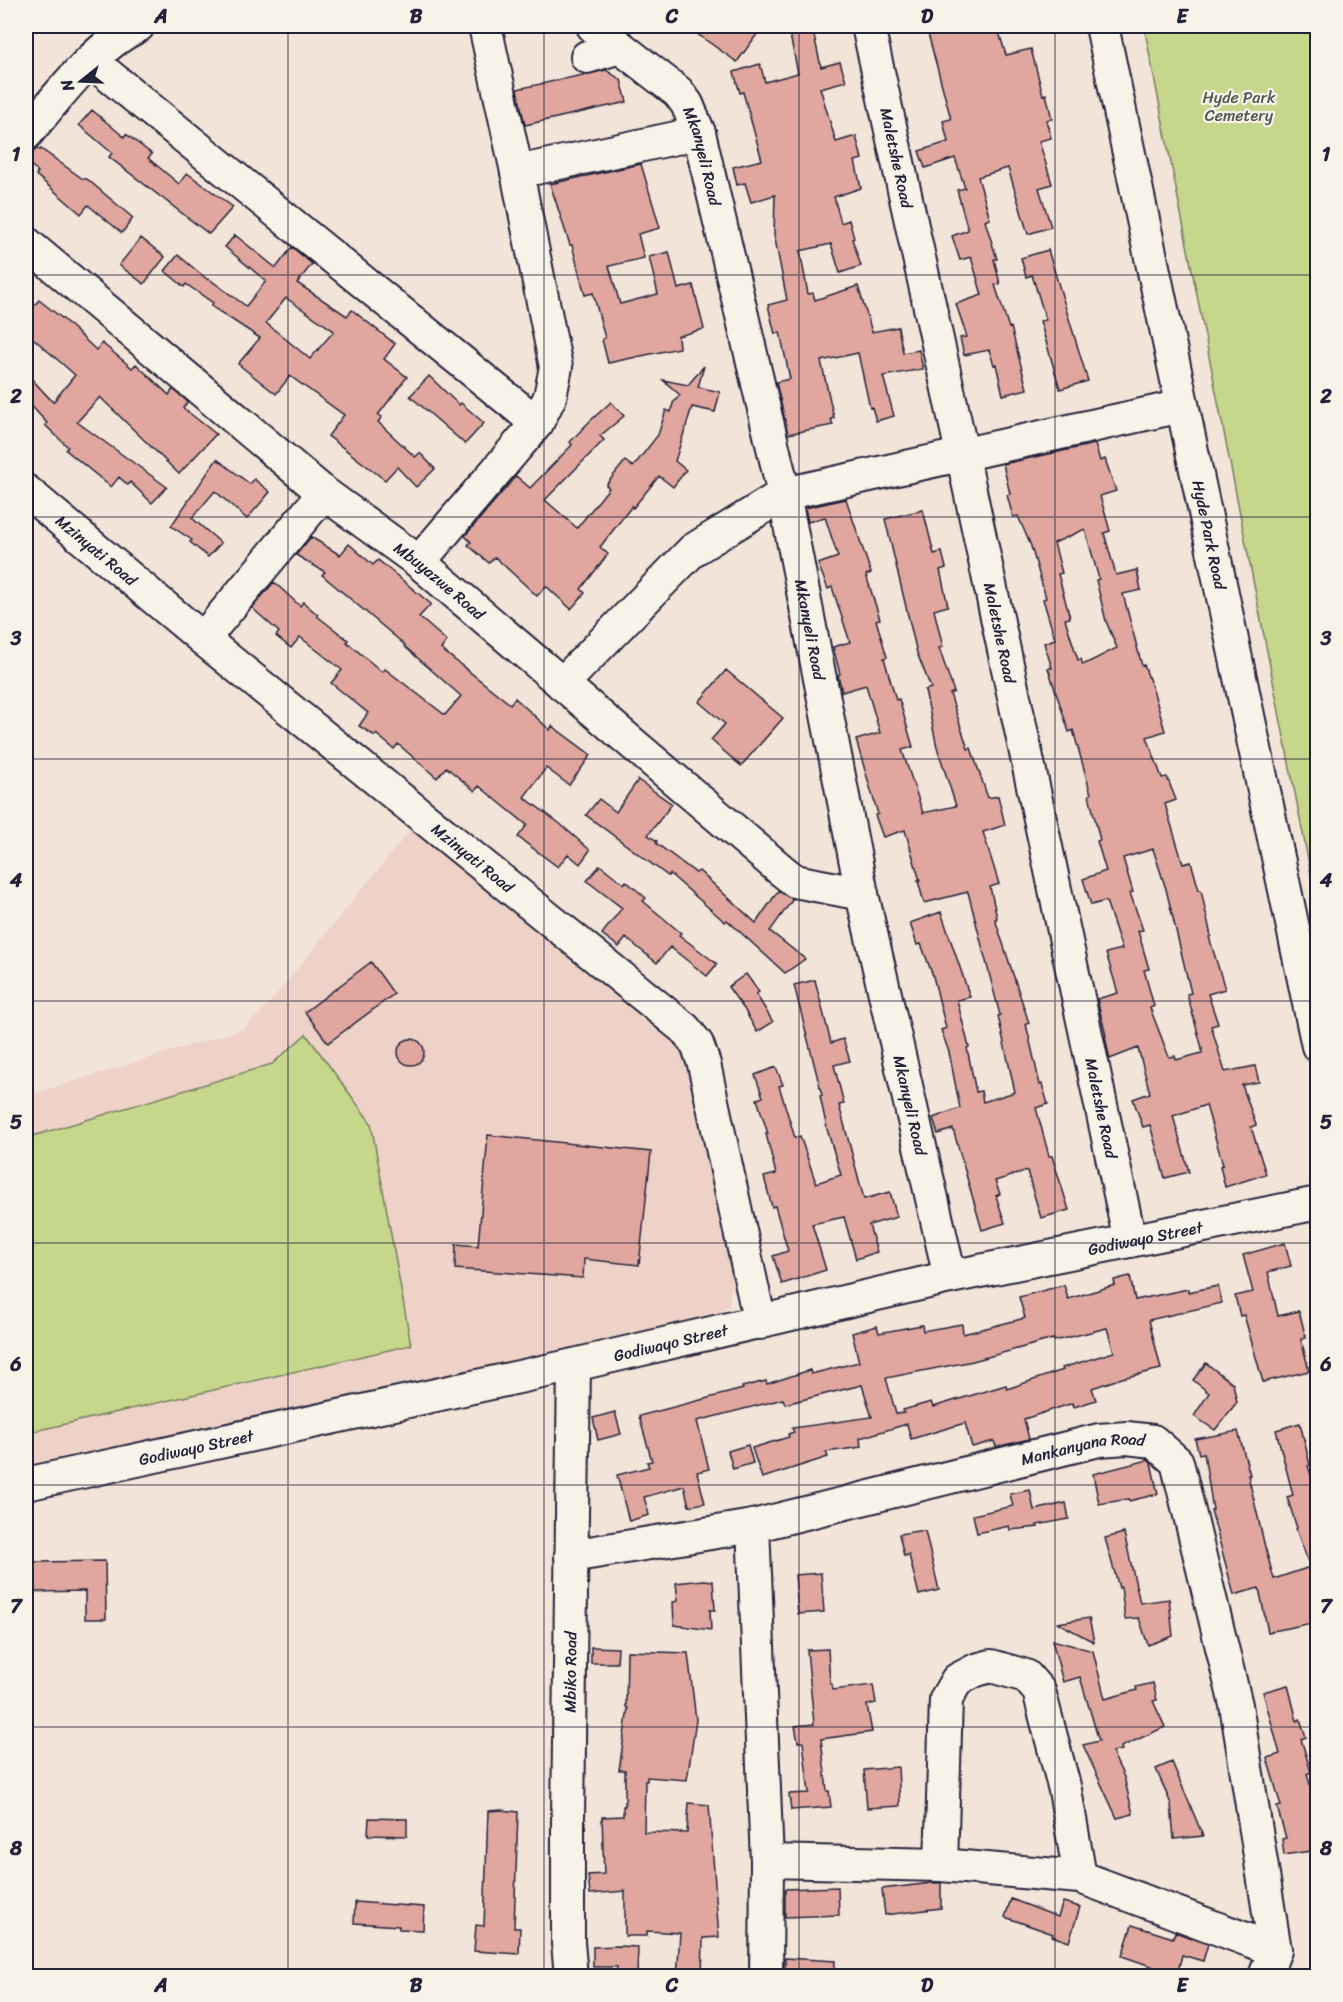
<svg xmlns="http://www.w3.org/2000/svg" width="1343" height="2002" font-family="Sriracha,sans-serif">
  <rect width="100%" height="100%" fill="#f3e4d9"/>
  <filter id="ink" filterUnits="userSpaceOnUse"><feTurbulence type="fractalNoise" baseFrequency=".0167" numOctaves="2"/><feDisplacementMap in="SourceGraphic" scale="12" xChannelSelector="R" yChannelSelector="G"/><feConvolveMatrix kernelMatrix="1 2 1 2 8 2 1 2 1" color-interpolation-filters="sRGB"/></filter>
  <g filter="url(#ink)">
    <path fill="#eed2c8" d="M 415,824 L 687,1048 L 735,1256 L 729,1306 L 701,1324 L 26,1472 L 26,1096 L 243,1029 L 266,1007 Z"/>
    <path fill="#c6d68a" stroke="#747c62" stroke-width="1.5" d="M 1144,26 L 1317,26 L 1317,905 Z
      M 306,1034 L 371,1123 L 411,1345 L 26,1433 L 26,1138 L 272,1064 Z"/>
    <path fill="#e1a79f" stroke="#22223b" stroke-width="1.5" fill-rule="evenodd" d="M 686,26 L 763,26 L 737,62 Z
      M 788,26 L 812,26 L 821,67 L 840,62 L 846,81 L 820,88 L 836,142 L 856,136 L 862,159 L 855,161 L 861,188 L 834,197 L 841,223 L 849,220 L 854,238 L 852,239 L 861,266 L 840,273 L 831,244 L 800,251 L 808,294 L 813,293 L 815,300 L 858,286 L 872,332 L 898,327 L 903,353 L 919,350 L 923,369 L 883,376 L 894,416 L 876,421 L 872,407 L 870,408 L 858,353 L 821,361 L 834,418 L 831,419 L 833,425 L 788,434 L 776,382 L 790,379 L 780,332 L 775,334 L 768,305 L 787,300 L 774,234 L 775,195 L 751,202 L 745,183 L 737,185 L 733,167 L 762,160 L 743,92 L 740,93 L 734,72 L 760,64 L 765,82 L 798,73 Z
      M 926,26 L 997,26 L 1006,55 L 1031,49 L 1043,95 L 1046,94 L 1052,119 L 1046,120 L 1051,138 L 1039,141 L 1052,184 L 1039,188 L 1051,227 L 1028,234 L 1008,168 L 978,177 L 990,219 L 985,221 L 997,259 L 994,259 L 1000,284 L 995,285 L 1009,328 L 1011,327 L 1027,389 L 1003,395 L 996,364 L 994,365 L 989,350 L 964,355 L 960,338 L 967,337 L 956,304 L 982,295 L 971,257 L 960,260 L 952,236 L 968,230 L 957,190 L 965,188 L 955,158 L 925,168 L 919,151 L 948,142 L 943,121 L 951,119 Z
      M 606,70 L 621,80 L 627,102 L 525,125 L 517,89 Z
      M 92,110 L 124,137 L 126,134 L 152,154 L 148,158 L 179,184 L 187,173 L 233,207 L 209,234 L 109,157 L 112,153 L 79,125 Z
      M 37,148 L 40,150 L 41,149 L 83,179 L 87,179 L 133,218 L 122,233 L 88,205 L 81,214 L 36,175 L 38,172 L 26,160 Z
      M 641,164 L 660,228 L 638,234 L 644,258 L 609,266 L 620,304 L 658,294 L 649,257 L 669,252 L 678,289 L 693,285 L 704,329 L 678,336 L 679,348 L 608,363 L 602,339 L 605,338 L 593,293 L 585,295 L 572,245 L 570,245 L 550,184 Z
      M 235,235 L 276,268 L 292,247 L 312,264 L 297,283 L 347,316 L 352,310 L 395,344 L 384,359 L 407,377 L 378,415 L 382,417 L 378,422 L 415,457 L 420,453 L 435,469 L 416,487 L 397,467 L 385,480 L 328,436 L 344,415 L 290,376 L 276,394 L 238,364 L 260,338 L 211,306 L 213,303 L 186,284 L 184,287 L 165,271 L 178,255 L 208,280 L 209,279 L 246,306 L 266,281 L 225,247 ZM 286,298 L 334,331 L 310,359 L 266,323 Z
      M 141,238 L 165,257 L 144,284 L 119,265 Z
      M 1048,250 L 1088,381 L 1060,389 L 1040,321 L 1046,320 L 1032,275 L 1026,277 L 1021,258 Z
      M 39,300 L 63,319 L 96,350 L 102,343 L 132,368 L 136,364 L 169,395 L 173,389 L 188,402 L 183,408 L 216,434 L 179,474 L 100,397 L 77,422 L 167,487 L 152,503 L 130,482 L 128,485 L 119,477 L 111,487 L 66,450 L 68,447 L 45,425 L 47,423 L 26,400 L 26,373 L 53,402 L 75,375 L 26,332 L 26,301 L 33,307 Z
      M 704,366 L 698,387 L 720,392 L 715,412 L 692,407 L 675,461 L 686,470 L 673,487 L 659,476 L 633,508 L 632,506 L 600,547 L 608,554 L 581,589 L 585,593 L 571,609 L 546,586 L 537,596 L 495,557 L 489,563 L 468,545 L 471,542 L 465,536 L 516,476 L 530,488 L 572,445 L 570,442 L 590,421 L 611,402 L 624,416 L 600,436 L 604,440 L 545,500 L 577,528 L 609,488 L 606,485 L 625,461 L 633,467 L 658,435 L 666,410 L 671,412 L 673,403 L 680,395 L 663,380 L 688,385 Z
      M 429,376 L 459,405 L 461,403 L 484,423 L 465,444 L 410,396 Z
      M 1095,444 L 1100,461 L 1105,459 L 1116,491 L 1100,496 L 1110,531 L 1104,533 L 1116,575 L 1137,570 L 1141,590 L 1123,594 L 1142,666 L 1144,665 L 1154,693 L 1165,731 L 1147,737 L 1162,778 L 1167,777 L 1176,800 L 1165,804 L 1183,864 L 1191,862 L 1199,890 L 1201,890 L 1211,936 L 1209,937 L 1225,989 L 1208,994 L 1218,1024 L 1211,1026 L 1225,1072 L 1255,1066 L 1259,1082 L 1242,1085 L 1256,1125 L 1251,1127 L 1266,1174 L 1225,1187 L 1220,1166 L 1223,1165 L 1206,1105 L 1173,1116 L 1189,1172 L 1165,1178 L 1150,1125 L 1143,1127 L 1133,1099 L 1150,1093 L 1138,1048 L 1110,1059 L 1109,1056 L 1105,1036 L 1106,1036 L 1097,999 L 1118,993 L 1106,953 L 1122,949 L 1106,901 L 1091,905 L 1083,879 L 1106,871 L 1097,841 L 1100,840 L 1089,795 L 1091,794 L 1073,730 L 1069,732 L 1048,668 L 1052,668 L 1044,643 L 1055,639 L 1043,599 L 1046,598 L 1031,546 L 1018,516 L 1013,517 L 1007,495 L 1010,494 L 1003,464 ZM 1085,529 L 1099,579 L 1096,580 L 1106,621 L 1117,648 L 1083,665 L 1081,659 L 1078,660 L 1065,619 L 1070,618 L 1058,574 L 1062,573 L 1054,543 ZM 1153,849 L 1166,889 L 1191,993 L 1187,994 L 1202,1048 L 1202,1053 L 1176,1060 L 1175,1056 L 1169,1057 L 1150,1008 L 1154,1006 L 1144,970 L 1149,969 L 1138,931 L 1143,930 L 1130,893 L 1133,892 L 1123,858 Z
      M 217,459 L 250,484 L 254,479 L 270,492 L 247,519 L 215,491 L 192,518 L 221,543 L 208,557 L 190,542 L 192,540 L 171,526 Z
      M 846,499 L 871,573 L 866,575 L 880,619 L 876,620 L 887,657 L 884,658 L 896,700 L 899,699 L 913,747 L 902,750 L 923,813 L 956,806 L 937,747 L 925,690 L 931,688 L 917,653 L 885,519 L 923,510 L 934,554 L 942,552 L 946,568 L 940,570 L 948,606 L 934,610 L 943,647 L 939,648 L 954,692 L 950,694 L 968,749 L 971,748 L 988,798 L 998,796 L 1005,825 L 983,832 L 999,884 L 990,887 L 997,918 L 995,919 L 1029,1023 L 1026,1024 L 1040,1085 L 1042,1084 L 1048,1104 L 1036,1108 L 1049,1156 L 1052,1156 L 1069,1210 L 1041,1218 L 1027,1171 L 995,1181 L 1000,1194 L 996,1196 L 1005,1223 L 982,1230 L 953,1129 L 938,1134 L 933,1118 L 960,1108 L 949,1052 L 941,1030 L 946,1028 L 933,976 L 921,944 L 917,945 L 910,923 L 941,912 L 970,997 L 957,1000 L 969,1047 L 967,1048 L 976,1092 L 981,1091 L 983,1102 L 1015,1092 L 998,1016 L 1000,1015 L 968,892 L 924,903 L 918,881 L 920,881 L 905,830 L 883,837 L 875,815 L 878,814 L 856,740 L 880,733 L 866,685 L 842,692 L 838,675 L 840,674 L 833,647 L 850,642 L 832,587 L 828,589 L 818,564 L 838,557 L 825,517 L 808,522 L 805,508 Z
      M 311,537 L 340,555 L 349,544 L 373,565 L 378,560 L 431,604 L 419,617 L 447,641 L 441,649 L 510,704 L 515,698 L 550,730 L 552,726 L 591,755 L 569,785 L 546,768 L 524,797 L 559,823 L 590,850 L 580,864 L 568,854 L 558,867 L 518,837 L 527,825 L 479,786 L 475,791 L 446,767 L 437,778 L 398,744 L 394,749 L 376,734 L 375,736 L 359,726 L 368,713 L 331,683 L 342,670 L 300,637 L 291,648 L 276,636 L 279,632 L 252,608 L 274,582 L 300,606 L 303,602 L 318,615 L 317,616 L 348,640 L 347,642 L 382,672 L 385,669 L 445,715 L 461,696 L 404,646 L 405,645 L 322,575 L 325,572 L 296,555 Z
      M 726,670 L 783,718 L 741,766 L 711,740 L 725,724 L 699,702 Z
      M 638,780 L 672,804 L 648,835 L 657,841 L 656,843 L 696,873 L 699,871 L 756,923 L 778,891 L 793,899 L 770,931 L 805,959 L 785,973 L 727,920 L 725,922 L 670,874 L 668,876 L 586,815 L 599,799 L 616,812 Z
      M 600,865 L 624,884 L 626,881 L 646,898 L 643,901 L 681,933 L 679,935 L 717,964 L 707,976 L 670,947 L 657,963 L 626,938 L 619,947 L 602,934 L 622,908 L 587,881 Z
      M 371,962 L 394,994 L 328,1043 L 305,1012 Z
      M 746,974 L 759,992 L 756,994 L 773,1022 L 757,1032 L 744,1009 L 728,987 Z
      M 815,980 L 831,1043 L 843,1039 L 850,1061 L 834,1065 L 844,1104 L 839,1105 L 864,1199 L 890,1192 L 897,1217 L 869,1225 L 877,1252 L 856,1259 L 844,1217 L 812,1224 L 826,1270 L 782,1284 L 773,1256 L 788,1251 L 775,1206 L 772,1207 L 764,1177 L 776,1174 L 766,1134 L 768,1134 L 757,1099 L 763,1097 L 755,1075 L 776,1067 L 783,1085 L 779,1086 L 795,1138 L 800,1136 L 816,1183 L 841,1175 L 827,1129 L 820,1096 L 822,1095 L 794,985 Z
      M398 1052a13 13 0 1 1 26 0a13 13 0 1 1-26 0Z
      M 488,1135 L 651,1152 L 639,1265 L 584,1259 L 583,1278 L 455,1269 L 456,1244 L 478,1246 Z
      M 1285,1243 L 1291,1266 L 1268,1272 L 1278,1316 L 1299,1311 L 1306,1338 L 1301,1339 L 1309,1371 L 1263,1382 L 1244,1315 L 1240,1316 L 1235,1296 L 1253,1292 L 1243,1255 Z
      M 1130,1276 L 1135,1300 L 1188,1289 L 1188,1292 L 1218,1286 L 1222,1303 L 1149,1320 L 1161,1369 L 1122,1378 L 1092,1388 L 1096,1400 L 1074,1407 L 1073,1403 L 1024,1419 L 1029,1439 L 996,1447 L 994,1441 L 972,1447 L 965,1423 L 911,1439 L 907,1424 L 860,1438 L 861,1447 L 826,1452 L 828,1457 L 762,1478 L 752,1448 L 789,1437 L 788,1434 L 794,1432 L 792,1428 L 872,1417 L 862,1385 L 785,1404 L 783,1399 L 697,1421 L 709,1469 L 697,1472 L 705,1503 L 689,1506 L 684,1486 L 644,1497 L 649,1515 L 629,1521 L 617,1475 L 649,1467 L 647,1462 L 652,1461 L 639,1416 L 743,1389 L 742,1387 L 766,1381 L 767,1384 L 810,1370 L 811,1374 L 859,1362 L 852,1333 L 877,1326 L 879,1333 L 922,1325 L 923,1331 L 962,1324 L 963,1334 L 1025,1318 L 1019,1297 L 1064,1285 L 1068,1299 L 1115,1285 L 1114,1280 ZM 1107,1328 L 1114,1352 L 1062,1368 L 1063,1370 L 1007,1389 L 1006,1385 L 933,1407 L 931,1402 L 903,1410 L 904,1413 L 896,1414 L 886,1378 L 973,1361 L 1053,1339 L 1054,1341 Z
      M 1206,1363 L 1233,1384 L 1237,1402 L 1215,1430 L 1194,1416 L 1209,1393 L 1193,1380 Z
      M 615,1412 L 621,1434 L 598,1440 L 593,1418 Z
      M 1300,1423 L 1310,1465 L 1308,1466 L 1317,1495 L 1317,1622 L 1268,1632 L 1259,1588 L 1234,1595 L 1211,1510 L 1213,1510 L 1204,1453 L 1199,1454 L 1195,1439 L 1238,1431 L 1250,1475 L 1248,1475 L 1265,1547 L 1274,1579 L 1310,1567 L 1296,1529 L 1297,1528 L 1287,1497 L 1293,1495 L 1276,1430 Z
      M 748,1445 L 753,1463 L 733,1469 L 728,1451 Z
      M 1148,1460 L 1151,1463 L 1158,1494 L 1129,1501 L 1129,1499 L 1099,1504 L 1093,1474 Z
      M 1030,1490 L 1034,1510 L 1066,1503 L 1069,1519 L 1037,1525 L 1038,1527 L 1010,1530 L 1009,1526 L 977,1533 L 973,1515 L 1013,1506 L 1010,1494 Z
      M 918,1531 L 925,1531 L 939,1590 L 919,1595 L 909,1555 L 904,1556 L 899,1534 Z
      M 1124,1533 L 1140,1603 L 1169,1599 L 1173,1636 L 1148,1645 L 1139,1618 L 1125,1619 L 1121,1587 L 1119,1588 L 1105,1538 Z
      M 105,1561 L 106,1619 L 85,1619 L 85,1591 L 35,1592 L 34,1562 Z
      M 821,1573 L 824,1612 L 798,1614 L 795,1575 Z
      M 704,1580 L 713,1581 L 715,1610 L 710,1610 L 711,1630 L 674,1625 L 673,1602 L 678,1601 L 676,1583 Z
      M 1089,1618 L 1094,1642 L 1058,1623 Z
      M 1052,1640 L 1093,1651 L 1105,1699 L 1137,1690 L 1136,1687 L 1153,1683 L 1157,1700 L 1153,1701 L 1165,1727 L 1121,1747 L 1122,1750 L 1112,1752 L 1124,1777 L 1133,1814 L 1117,1818 L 1083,1745 L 1099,1741 L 1080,1677 L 1063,1682 Z
      M 591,1647 L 618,1648 L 617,1663 L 591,1663 Z
      M 828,1649 L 830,1684 L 832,1684 L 833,1690 L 873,1685 L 876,1703 L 867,1705 L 872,1732 L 821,1739 L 827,1791 L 829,1791 L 831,1807 L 791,1810 L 789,1794 L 809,1793 L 803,1742 L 798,1742 L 795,1726 L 814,1724 L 807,1650 Z
      M 627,1651 L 688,1653 L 696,1720 L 687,1780 L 647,1777 L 647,1781 L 645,1781 L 644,1832 L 687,1833 L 689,1803 L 709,1805 L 719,1937 L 703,1938 L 702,1977 L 677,1977 L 680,1933 L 647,1931 L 647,1936 L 625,1936 L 625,1891 L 590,1894 L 588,1875 L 604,1874 L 602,1817 L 623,1816 L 623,1806 L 625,1806 L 625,1770 L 619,1770 L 628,1708 L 626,1707 Z
      M 1288,1685 L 1297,1721 L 1300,1719 L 1306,1737 L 1301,1739 L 1311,1772 L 1307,1774 L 1317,1810 L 1317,1850 L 1284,1855 L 1282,1839 L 1286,1838 L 1277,1807 L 1281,1806 L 1267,1758 L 1280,1754 L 1263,1692 Z
      M 1172,1762 L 1203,1836 L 1174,1839 L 1171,1804 L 1156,1769 Z
      M 898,1767 L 900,1806 L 867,1808 L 864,1770 Z
      M 502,1810 L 518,1812 L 514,1928 L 520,1928 L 519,1954 L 474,1951 L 476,1925 L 484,1926 L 488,1811 Z
      M 369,1818 L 407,1819 L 407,1836 L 368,1835 Z
      M 932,1883 L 941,1883 L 941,1908 L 885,1915 L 882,1889 Z
      M 838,1887 L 839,1915 L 785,1917 L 785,1889 Z
      M 1011,1899 L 1058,1917 L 1063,1902 L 1080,1907 L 1069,1942 L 1052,1936 L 1053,1934 L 1005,1917 Z
      M 355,1902 L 424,1907 L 423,1930 L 399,1929 L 399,1926 L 354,1923 Z
      M 1132,1925 L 1173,1938 L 1175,1932 L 1208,1944 L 1203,1961 L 1182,1955 L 1177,1975 L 1122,1956 Z
      M 618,1946 L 638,1947 L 637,1977 L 617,1977 L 617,1967 L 593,1967 L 593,1947 Z
      M 785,1958 L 835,1961 L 834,1977 L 785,1977 Z"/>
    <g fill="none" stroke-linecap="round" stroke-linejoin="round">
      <defs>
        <g id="minor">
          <path id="s1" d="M 593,26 L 678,92 L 687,104 L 699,133 L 784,494 L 862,894 L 950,1277"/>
          <path id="s2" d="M 868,26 L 962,453 L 1130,1241"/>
          <path id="s3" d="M 1102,26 L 1318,1046"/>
          <path d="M 587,57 L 620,47"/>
          <path d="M 91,61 L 537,423"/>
          <path d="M 26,134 C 59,96 91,49 138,26"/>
          <path d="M 517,172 L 699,133"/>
          <path id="s4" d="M 26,243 L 324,493 L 419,562 L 780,869 L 795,881 L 862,894"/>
          <path id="s5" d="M 26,491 L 203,639 L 685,1029 L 697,1044 L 704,1064 L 760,1323"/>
          <path d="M 419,562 L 537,423 L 550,397 L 556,367 L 517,172 L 485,26"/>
          <path d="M 203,639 L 324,493"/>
          <path d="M 562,684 L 693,550 L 784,494 L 1182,406"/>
          <path id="s6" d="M 26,1484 L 574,1365 L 950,1277 L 1318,1203"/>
          <path d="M 753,1526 L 767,1861 L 766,1976"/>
          <path id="s7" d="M 571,1556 L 753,1526 L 1099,1440 L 1127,1438 L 1153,1441 L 1177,1462 L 1236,1705 L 1275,1950 L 1265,1976"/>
          <path d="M 767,1861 L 941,1865 L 1080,1877 L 1275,1950"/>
          <path d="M 941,1865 L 946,1699 L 957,1680 L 976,1670 L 991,1666 L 1026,1676 L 1039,1691 L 1065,1790 L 1080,1877"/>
          <path id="s8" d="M 571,1976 L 568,1943 L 568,1818 L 574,1365"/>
        </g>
      </defs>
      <use href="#minor" stroke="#22223b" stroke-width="36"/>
      <use href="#minor" stroke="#f7f3e8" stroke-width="32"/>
    </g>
  </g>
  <path fill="none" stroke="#22223b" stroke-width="1.5" stroke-opacity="0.55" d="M 288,26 L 288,1976M 544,26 L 544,1976M 799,26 L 799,1976M 1055,26 L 1055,1976M 26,275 L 1318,275M 26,517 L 1318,517M 26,759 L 1318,759M 26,1001 L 1318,1001M 26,1243 L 1318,1243M 26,1485 L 1318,1485M 26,1727 L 1318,1727"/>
  <g text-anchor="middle" stroke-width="4.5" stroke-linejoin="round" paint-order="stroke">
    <g font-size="16" fill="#535853" stroke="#f7f3e8">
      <text x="1239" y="103">Hyde Park<tspan x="1239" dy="18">Cemetery</tspan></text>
    </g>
    <g font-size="16" fill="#22223b" stroke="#f7f3e8">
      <text dy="6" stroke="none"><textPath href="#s1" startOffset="177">Mkanyeli Road</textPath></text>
      <text dy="6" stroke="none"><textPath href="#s2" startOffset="135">Maletshe Road</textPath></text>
      <text dy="6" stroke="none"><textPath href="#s3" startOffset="520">Hyde Park Road</textPath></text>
      <text dy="6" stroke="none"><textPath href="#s5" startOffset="92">Mzinyati Road</textPath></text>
      <text dy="6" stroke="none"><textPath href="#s4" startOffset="534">Mbuyazwe Road</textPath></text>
      <text dy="6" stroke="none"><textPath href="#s1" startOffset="663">Mkanyeli Road</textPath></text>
      <text dy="6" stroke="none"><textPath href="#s2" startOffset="621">Maletshe Road</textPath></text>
      <text dy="6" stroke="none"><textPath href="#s5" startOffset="578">Mzinyati Road</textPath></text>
      <text dy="6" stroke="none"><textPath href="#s1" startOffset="1149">Mkanyeli Road</textPath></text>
      <text dy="6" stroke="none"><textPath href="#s2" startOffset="1107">Maletshe Road</textPath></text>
      <text dy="6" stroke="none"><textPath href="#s6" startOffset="1146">Godiwayo Street</textPath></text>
      <text dy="6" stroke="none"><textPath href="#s6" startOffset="660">Godiwayo Street</textPath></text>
      <text dy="6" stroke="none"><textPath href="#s6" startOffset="174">Godiwayo Street</textPath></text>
      <text dy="6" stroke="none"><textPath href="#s7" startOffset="524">Mankanyana Road</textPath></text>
      <text dy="6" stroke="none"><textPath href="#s8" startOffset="304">Mbiko Road</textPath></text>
    </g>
  </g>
  <rect width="1343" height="2002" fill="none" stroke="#f7f3e8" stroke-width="66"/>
  <g transform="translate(81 81) rotate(252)" stroke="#f7f3e8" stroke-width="4.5" paint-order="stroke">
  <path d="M0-4.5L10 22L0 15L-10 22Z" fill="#22223b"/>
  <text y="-9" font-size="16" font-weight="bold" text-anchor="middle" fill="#22223b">N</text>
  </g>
  <rect x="33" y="33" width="1277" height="1936" fill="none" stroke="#22223b" stroke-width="2"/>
  <g font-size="20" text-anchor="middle" font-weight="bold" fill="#22223b">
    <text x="161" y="23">A</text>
    <text x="416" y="23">B</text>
    <text x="672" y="23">C</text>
    <text x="927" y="23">D</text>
    <text x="1182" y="23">E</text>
    <text x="16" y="161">1</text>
    <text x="1326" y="161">1</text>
    <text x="16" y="403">2</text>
    <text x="1326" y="403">2</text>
    <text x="16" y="645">3</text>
    <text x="1326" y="645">3</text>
    <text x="16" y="887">4</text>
    <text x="1326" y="887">4</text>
    <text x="16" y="1129">5</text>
    <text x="1326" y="1129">5</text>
    <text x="16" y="1371">6</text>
    <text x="1326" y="1371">6</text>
    <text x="16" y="1613">7</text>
    <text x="1326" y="1613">7</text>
    <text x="16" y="1855">8</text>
    <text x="1326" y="1855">8</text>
    <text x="161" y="1992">A</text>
    <text x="416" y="1992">B</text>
    <text x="672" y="1992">C</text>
    <text x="927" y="1992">D</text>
    <text x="1182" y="1992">E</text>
  </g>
</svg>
